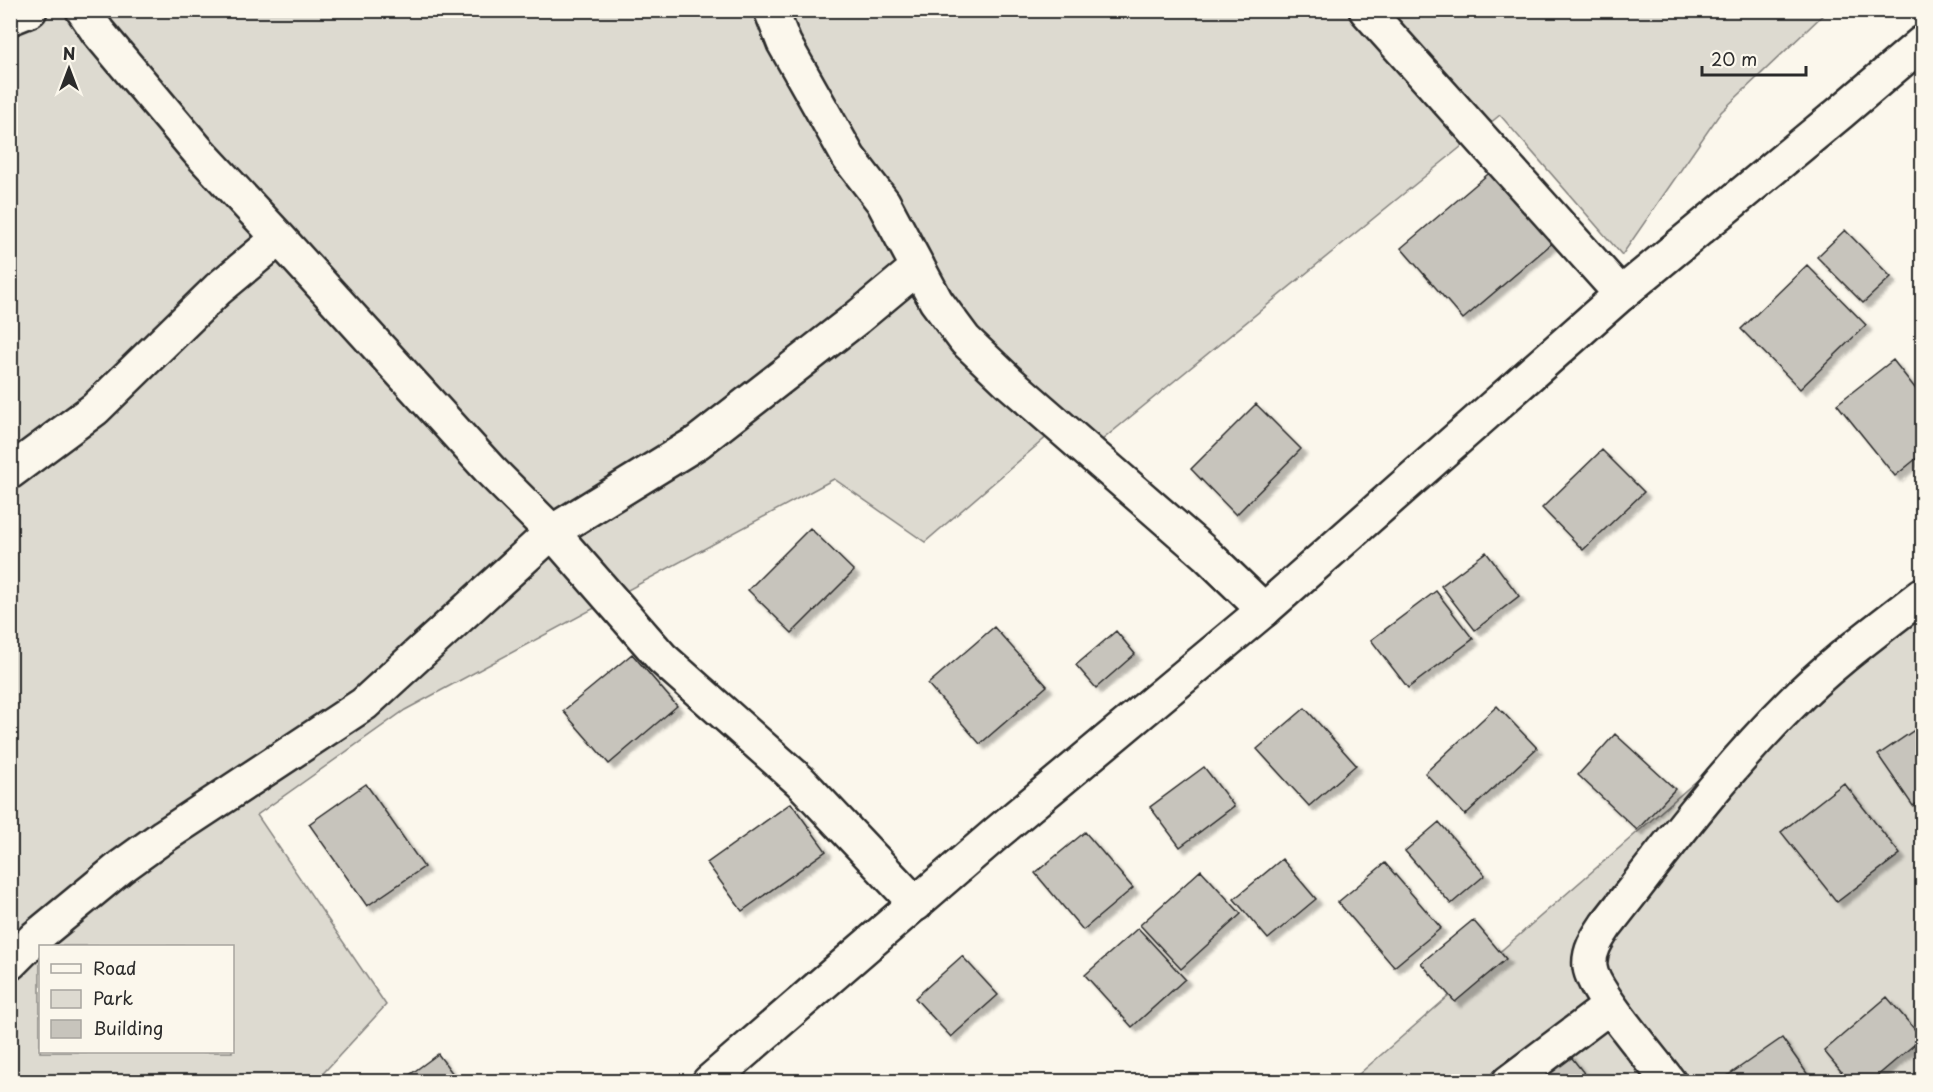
<svg xmlns="http://www.w3.org/2000/svg" width="1933" height="1092" font-family="'Playpen Sans',sans-serif">
  <defs>
    <filter id="shadow"><feDropShadow dx="5.5" dy="5.5" stdDeviation="1.5" flood-color="#0004"/></filter>
  </defs>
  <rect width="100%" height="100%" fill="#fbf7ec"/>
  <filter id="ink" filterUnits="userSpaceOnUse"><feTurbulence type="fractalNoise" baseFrequency=".0167" numOctaves="2"/><feDisplacementMap in="SourceGraphic" scale="12" xChannelSelector="R" yChannelSelector="G"/><feConvolveMatrix kernelMatrix="1 2 1 2 8 2 1 2 1" color-interpolation-filters="sRGB"/></filter>
  <g filter="url(#ink)">
    <path fill="#dddad0" stroke="#84827e" stroke-width="1.5" fill-rule="evenodd" d="M 10,11 L 1827,11 L 1721,112 L 1622,255 L 1500,115 L 1091,449 L 1064,422 L 925,542 L 834,479 L 405,710 L 257,815 L 386,1005 L 315,1082 L 11,1081 ZM 40,946 L 232,946 L 232,1052 L 40,1052 Z
      M 1922,585 L 1922,1081 L 1351,1081 Z"/>
    <path fill="#c7c4bc" stroke="#2b2b2b" stroke-width="1.5" filter="url(#shadow)" d="M 1494,169 L 1556,240 L 1463,319 L 1401,248 Z
      M 1845,230 L 1891,277 L 1863,303 L 1817,257 Z
      M 1807,265 L 1866,325 L 1800,389 L 1741,329 Z
      M 1893,360 L 1922,397 L 1922,454 L 1895,476 L 1837,404 Z
      M 1256,404 L 1301,449 L 1236,515 L 1191,469 Z
      M 1602,450 L 1644,492 L 1583,550 L 1542,508 Z
      M 810,528 L 854,571 L 792,633 L 748,590 Z
      M 1486,552 L 1519,596 L 1475,630 L 1441,586 Z
      M 1436,591 L 1473,639 L 1408,688 L 1371,640 Z
      M 994,627 L 1047,686 L 980,744 L 928,684 Z
      M 1116,631 L 1135,654 L 1096,688 L 1076,665 Z
      M 632,654 L 677,706 L 609,764 L 563,711 Z
      M 1497,706 L 1537,748 L 1465,815 L 1425,773 Z
      M 1305,708 L 1356,765 L 1309,806 L 1257,749 Z
      M 1922,725 L 1922,799 L 1913,806 L 1878,755 Z
      M 1615,734 L 1675,789 L 1637,830 L 1578,775 Z
      M 1204,767 L 1234,806 L 1180,847 L 1150,807 Z
      M 1844,783 L 1900,854 L 1837,902 L 1781,832 Z
      M 366,784 L 424,867 L 367,906 L 309,824 Z
      M 791,803 L 826,851 L 742,911 L 707,863 Z
      M 1439,822 L 1485,875 L 1451,904 L 1405,851 Z
      M 1085,832 L 1133,888 L 1083,930 L 1035,873 Z
      M 1282,859 L 1316,899 L 1268,939 L 1234,899 Z
      M 1385,863 L 1441,928 L 1394,967 L 1338,902 Z
      M 1201,870 L 1241,914 L 1181,969 L 1140,925 Z
      M 1473,920 L 1506,959 L 1455,1002 L 1421,963 Z
      M 1138,928 L 1185,979 L 1132,1027 L 1085,975 Z
      M 962,956 L 998,995 L 951,1037 L 915,998 Z
      M 1887,997 L 1922,1038 L 1870,1082 L 1850,1082 L 1824,1051 Z
      M 1782,1038 L 1813,1082 L 1720,1081 Z
      M 1568,1053 L 1591,1082 L 1532,1082 Z
      M 438,1054 L 459,1082 L 400,1082 Z"/>
    <g fill="none" stroke-linecap="round" stroke-linejoin="round">
      <defs>
        <path id="minor" d="M 83,10 L 98,32 L 198,151 L 279,238 L 491,471 L 552,532 L 662,658 L 800,781 L 916,904
          M 771,10 L 784,43 L 849,158 L 883,202 L 936,301 L 965,340 L 1009,382 L 1206,554 L 1264,610
          M 1366,10 L 1621,294
          M 10,18 L 30,10
          M 10,472 L 95,409 L 218,289 L 279,238
          M 10,963 L 36,937 L 121,867 L 164,836 L 364,704 L 552,532 L 698,442 L 857,318 L 918,267
          M 1509,1082 L 1610,1006
          M 1669,1082 C 1652,1059 1592,991 1590,967 C 1588,951 1598,937 1606,925 C 1665,850 1722,773 1790,705 C 1830,664 1877,630 1922,595"/>
        <path id="secondary" d="M 709,1082 L 998,832 L 1264,610 L 1621,294 L 1840,113 L 1922,43"/>
      </defs>
      <use href="#minor" stroke="#2b2b2b" stroke-width="38"/>
      <use href="#secondary" stroke="#2b2b2b" stroke-width="38"/>
      <use href="#minor" stroke="#fbf7ec" stroke-width="33"/>
      <use href="#secondary" stroke="#fbf7ec" stroke-width="33"/>
    </g>
  </g>
  <rect width="1933" height="1092" fill="none" stroke="#fbf7ec" stroke-width="36"/>
  <rect x="18" y="18" width="1897" height="1056" fill="none" stroke="#2b2b2b" stroke-width="2" filter="url(#ink)"/>
  <rect x="39" y="945" width="195" height="108" fill="#fbf7ec" stroke="#a8a59f" stroke-width="1.5"/>
  <rect x="51" y="964" width="30" height="9" fill="#fbf7ec" stroke="#a8a59f" stroke-width="1.5"/>
  <text x="93" y="975" font-size="18" fill="#2b2b2b">Road</text>
  <rect x="51" y="990" width="30" height="18" fill="#dddad0" stroke="#a8a59f" stroke-width="1.5"/>
  <text x="93" y="1005" font-size="18" fill="#2b2b2b">Park</text>
  <rect x="51" y="1020" width="30" height="18" fill="#c7c4bc" stroke="#a8a59f" stroke-width="1.5"/>
  <text x="93" y="1035" font-size="18" fill="#2b2b2b">Building</text>
  <g transform="translate(69 69)" stroke="#fbf7ec" stroke-width="4.5" paint-order="stroke">
  <path d="M0-4.5L10 22L0 15L-10 22Z" fill="#2b2b2b"/>
  <text y="-9" font-size="16" font-weight="bold" text-anchor="middle" fill="#2b2b2b">N</text>
  </g>
  <path d="M1702 66v9h104v-9" fill="none" stroke="#2b2b2b" stroke-width="3"/>
  <text x="1711" y="66" font-size="18" fill="#2b2b2b" stroke="#fbf7ec" stroke-width="4.5" paint-order="stroke">20 m</text>
</svg>
